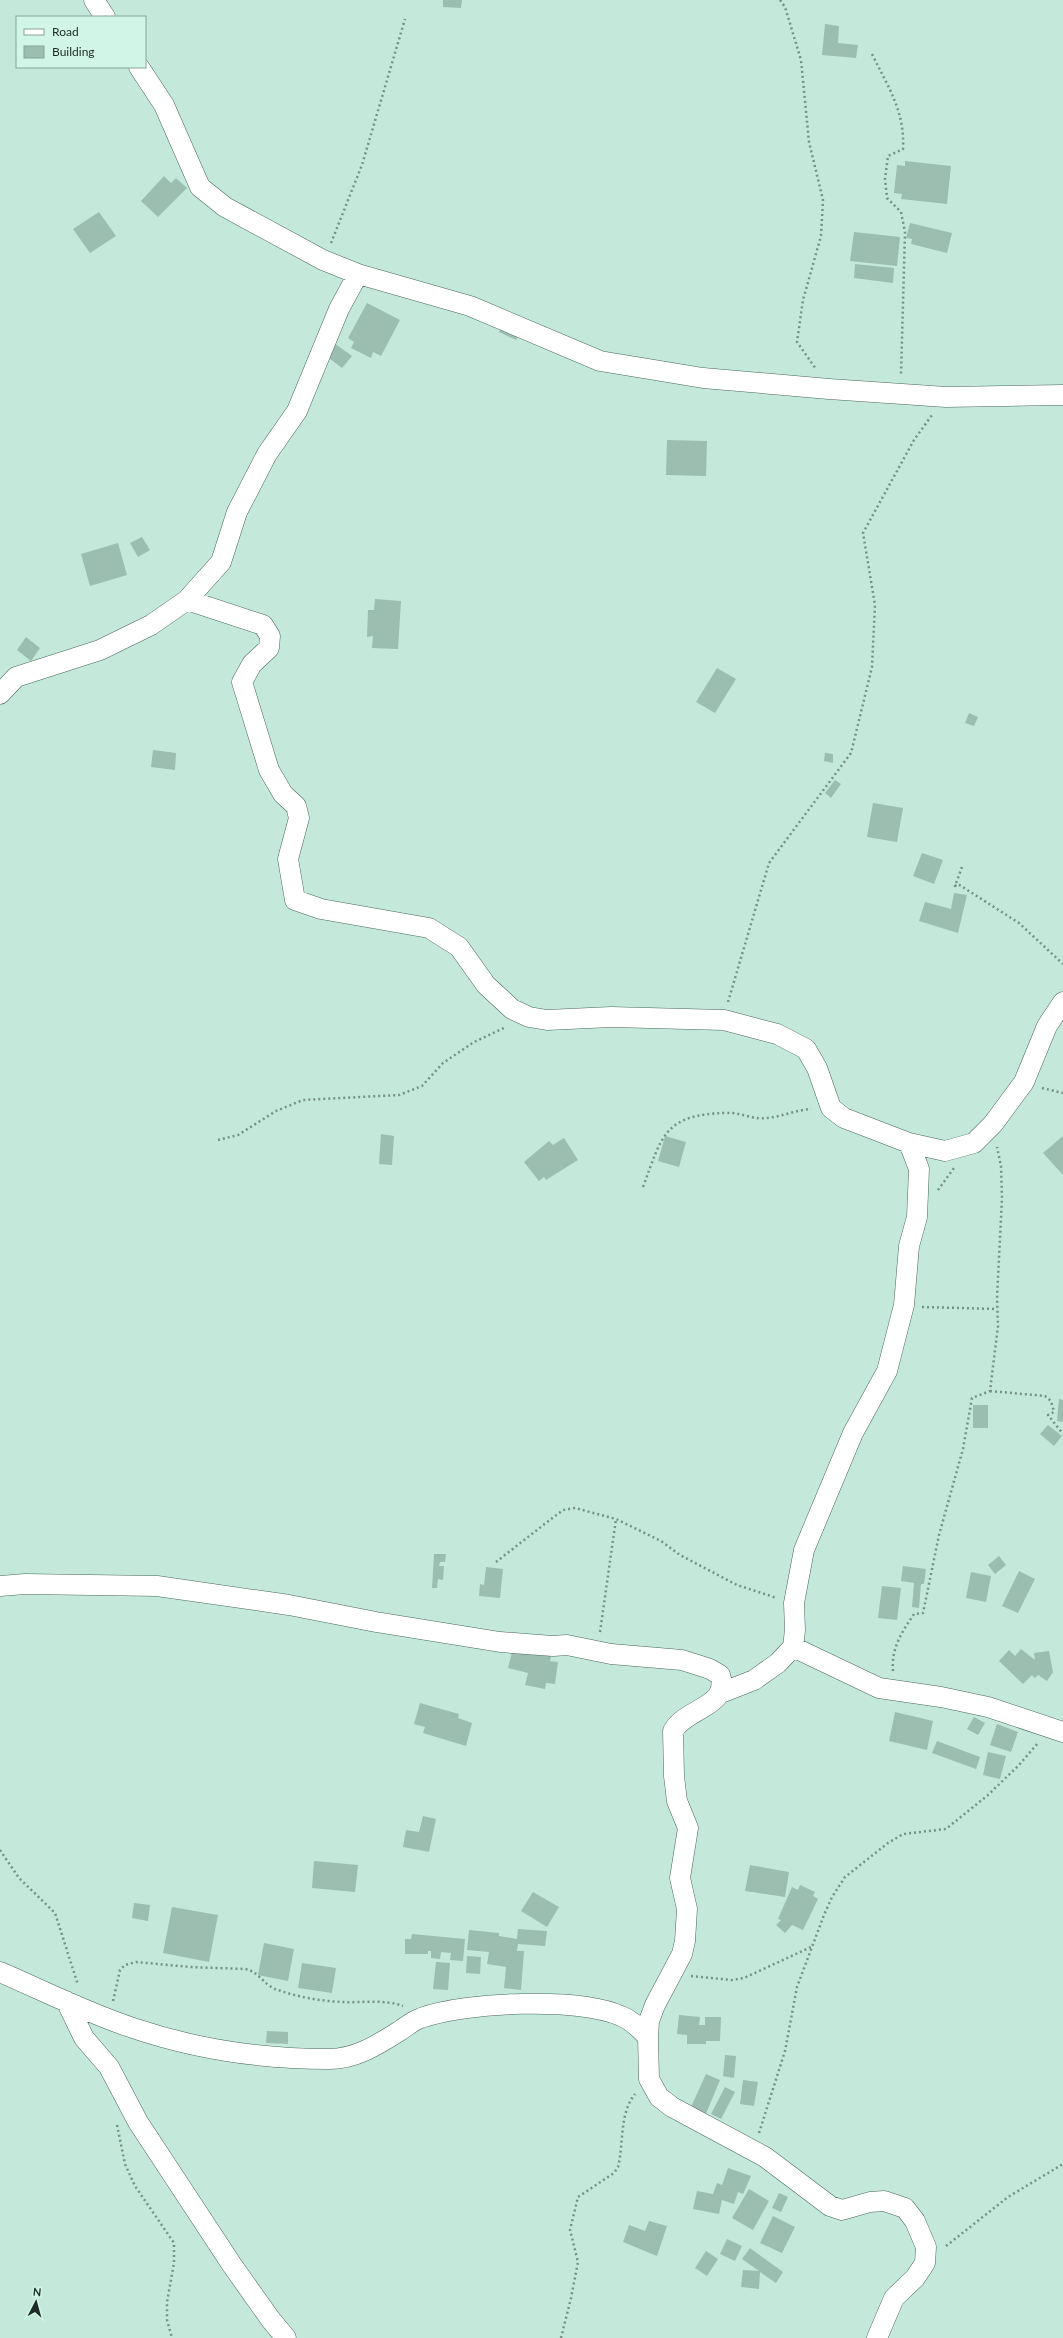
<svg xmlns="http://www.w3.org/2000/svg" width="1063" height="2338" font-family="Lato,sans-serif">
  <rect width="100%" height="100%" fill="#c4e8da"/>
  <path fill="#9cbeb1" d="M 443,0 L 462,0 L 461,8 L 443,7 Z
    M 825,24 L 839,26 L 838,43 L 858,45 L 856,58 L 822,55 Z
    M 905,161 L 951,166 L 947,204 L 901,199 L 902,194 L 894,193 L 897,165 L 905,166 Z
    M 164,176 L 171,183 L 176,178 L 187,188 L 158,217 L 141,201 Z
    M 99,212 L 116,236 L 90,253 L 73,229 Z
    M 910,223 L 952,233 L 947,253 L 911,244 L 912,239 L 906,238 Z
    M 854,232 L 900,237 L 897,266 L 850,261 Z
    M 855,264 L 894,268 L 893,283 L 854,278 Z
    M 367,303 L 400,320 L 381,356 L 373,352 L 371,358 L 351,348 L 354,342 L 348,338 Z
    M 502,327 L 519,334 L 516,340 L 499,332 Z
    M 334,343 L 352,356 L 342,368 L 325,355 Z
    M 667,440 L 707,441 L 706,476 L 666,475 Z
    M 142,537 L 150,550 L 138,557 L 130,543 Z
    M 118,543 L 127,575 L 90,586 L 81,554 Z
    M 375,599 L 401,601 L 398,649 L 372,648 L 373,636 L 367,637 L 368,610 L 374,610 Z
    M 26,637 L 40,648 L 31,661 L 17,650 Z
    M 717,668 L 736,679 L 715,713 L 696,702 Z
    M 969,713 L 978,717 L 974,726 L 965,723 Z
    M 153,750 L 176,753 L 175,770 L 151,767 Z
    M 825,753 L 833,754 L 833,763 L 824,761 Z
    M 835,780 L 841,784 L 831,798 L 825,793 Z
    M 873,803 L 903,808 L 897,842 L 867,837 Z
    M 922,853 L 943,860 L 934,884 L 913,876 Z
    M 954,893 L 967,895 L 958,933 L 919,921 L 925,902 L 951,909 Z
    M 381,1134 L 394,1136 L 392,1165 L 379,1164 Z
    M 665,1136 L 686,1142 L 679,1167 L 658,1161 Z
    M 1063,1136 L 1063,1175 L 1043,1153 Z
    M 564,1138 L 578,1160 L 546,1180 L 544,1177 L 539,1181 L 524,1162 L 549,1141 L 553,1145 Z
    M 1059,1399 L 1063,1400 L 1063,1422 L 1057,1421 Z
    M 973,1405 L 988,1405 L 988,1428 L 973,1428 Z
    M 1048,1425 L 1062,1436 L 1054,1446 L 1040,1434 Z
    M 434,1554 L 446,1554 L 445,1562 L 440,1562 L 439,1566 L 444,1566 L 443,1580 L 438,1579 L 437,1588 L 432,1588 Z
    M 999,1556 L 1006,1565 L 995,1574 L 988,1565 Z
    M 903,1566 L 926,1569 L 924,1584 L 921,1584 L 919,1608 L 912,1607 L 914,1583 L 901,1581 Z
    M 486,1567 L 503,1569 L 500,1598 L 479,1596 L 480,1584 L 484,1585 Z
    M 1019,1571 L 1035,1579 L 1018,1613 L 1002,1606 Z
    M 971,1572 L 991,1576 L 986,1602 L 966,1598 Z
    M 882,1586 L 901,1588 L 897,1620 L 878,1618 Z
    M 514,1644 L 552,1652 L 550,1661 L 558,1662 L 555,1684 L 546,1683 L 545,1689 L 525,1685 L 528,1673 L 508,1668 Z
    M 1021,1649 L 1035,1660 L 1034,1653 L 1049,1651 L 1053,1672 L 1047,1681 L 1038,1675 L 1035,1678 L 1032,1675 L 1023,1684 L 999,1661 L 1009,1650 L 1015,1656 Z
    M 420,1703 L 459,1714 L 458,1718 L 472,1723 L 466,1746 L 423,1733 L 425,1727 L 414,1724 Z
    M 895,1712 L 933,1721 L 927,1750 L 889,1741 Z
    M 974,1717 L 985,1723 L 978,1735 L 967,1729 Z
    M 997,1724 L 1018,1732 L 1011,1752 L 990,1745 Z
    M 937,1741 L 980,1757 L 976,1769 L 932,1753 Z
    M 988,1752 L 1006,1756 L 1000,1779 L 983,1775 Z
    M 423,1816 L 436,1819 L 429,1852 L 403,1847 L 406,1830 L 419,1832 Z
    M 314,1861 L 358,1865 L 355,1892 L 312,1888 Z
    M 750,1865 L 789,1872 L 785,1897 L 745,1891 Z
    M 800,1885 L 815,1892 L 813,1896 L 818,1899 L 803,1930 L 792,1925 L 785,1933 L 776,1925 L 781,1920 L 778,1919 L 792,1887 L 798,1890 Z
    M 533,1892 L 559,1907 L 547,1927 L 521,1911 Z
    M 134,1903 L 150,1905 L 148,1921 L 132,1918 Z
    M 172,1907 L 218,1915 L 209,1962 L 163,1953 Z
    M 518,1929 L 547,1931 L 545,1946 L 518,1944 L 517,1951 L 524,1951 L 521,1990 L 504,1988 L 506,1967 L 487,1964 L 489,1952 L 467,1950 L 469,1930 L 499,1933 L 499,1936 L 517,1939 Z
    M 412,1934 L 465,1939 L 463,1961 L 450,1960 L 451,1953 L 441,1952 L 440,1959 L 431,1958 L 431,1951 L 428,1951 L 428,1954 L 405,1954 L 405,1939 L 411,1939 Z
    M 264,1943 L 294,1949 L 288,1981 L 258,1975 Z
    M 467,1956 L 481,1957 L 480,1974 L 466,1973 Z
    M 436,1962 L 450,1963 L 448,1990 L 433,1989 Z
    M 302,1963 L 336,1968 L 332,1993 L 298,1988 Z
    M 679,2015 L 700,2017 L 699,2025 L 705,2025 L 705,2017 L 721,2017 L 720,2041 L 706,2041 L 706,2044 L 687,2044 L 687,2035 L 677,2034 Z
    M 267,2031 L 288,2032 L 288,2044 L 266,2043 Z
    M 725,2055 L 736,2056 L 734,2078 L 723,2076 Z
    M 706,2074 L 720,2080 L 705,2116 L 690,2109 Z
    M 743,2080 L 758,2082 L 754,2106 L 740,2104 Z
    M 725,2087 L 735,2092 L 721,2119 L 711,2114 Z
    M 728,2168 L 751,2176 L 743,2194 L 738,2192 L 734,2204 L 722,2200 L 719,2214 L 693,2209 L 697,2191 L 713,2194 L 717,2183 L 722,2185 Z
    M 749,2189 L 769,2201 L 753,2230 L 732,2218 Z
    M 779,2193 L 788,2197 L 781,2212 L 772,2208 Z
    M 773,2216 L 795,2227 L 782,2253 L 760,2243 Z
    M 649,2221 L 667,2226 L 657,2256 L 623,2242 L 629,2225 L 645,2231 Z
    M 727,2239 L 742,2246 L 735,2261 L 720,2254 Z
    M 750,2248 L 783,2272 L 776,2283 L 760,2272 L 759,2289 L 741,2287 L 743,2270 L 759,2271 L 742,2259 Z
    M 706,2251 L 718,2259 L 707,2276 L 695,2268 Z"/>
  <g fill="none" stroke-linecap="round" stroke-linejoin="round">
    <defs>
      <path id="minor" d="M 94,0 L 105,17
        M 139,67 L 164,105 L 200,187 L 225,207 L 323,260 L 358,274 L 470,306 L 600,361 L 703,378 L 829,389 L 946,397 L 1063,395
        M 187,600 L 263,625 L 270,636 L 269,648 L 252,664 L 242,682 L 269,770 L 283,794 L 296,806 L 299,818 L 288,859 L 295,900 L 321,909 L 429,928 L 459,947 L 486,985 L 512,1009 L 529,1017 L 547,1020 L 611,1017 L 724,1020 L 777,1034 L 806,1049 L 817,1068 L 831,1108 L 844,1118 L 909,1143 L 919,1169 L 917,1217 L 909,1246 L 904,1305 L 887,1371 L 853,1433 L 804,1550 L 794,1603 L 795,1630 L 793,1647 L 778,1663 L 754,1680 L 721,1693
        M 0,694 L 16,677 L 100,650 L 151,625 L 187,600 L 221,562 L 237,512 L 267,454 L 297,411 L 339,309 L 358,274
        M 909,1143 L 945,1151 L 974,1143 L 993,1124 L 1024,1082 L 1047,1026 L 1063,1002
        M 0,1586 L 25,1584 L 157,1586 L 289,1605 L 376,1622 L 500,1642 L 553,1646 L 567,1645 L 611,1654 L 682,1660 L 710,1669 L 720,1675 C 731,1707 685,1708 673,1731 L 674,1776 L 677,1801 L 688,1828 L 680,1878 L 687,1909 L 685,1941 L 682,1954 L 655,2005 L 649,2021 L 648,2037 L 649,2079 L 659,2097 L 672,2107 L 765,2157 L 830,2206 L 842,2210 L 870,2202 L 884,2201 L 905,2208 L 915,2221 L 926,2247 L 925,2263 L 915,2278 L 894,2298 L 877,2338
        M 793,1647 L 879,1688 L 941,1697 L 988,1707 L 1063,1732
        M 0,1972 C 44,1991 87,2013 133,2028 C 195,2049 263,2059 329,2059 C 356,2059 379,2044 401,2030 C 407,2026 414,2020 421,2018 C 465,2002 579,1997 621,2016 C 632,2020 640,2029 648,2037
        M 66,2001 L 84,2038 L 109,2067 L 138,2122 L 232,2265 L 271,2320 L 286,2338"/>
    </defs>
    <use href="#minor" stroke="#49685c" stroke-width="21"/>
    <path stroke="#779187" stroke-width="2.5" stroke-dasharray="2 3" stroke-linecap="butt" d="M 780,0 L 785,7 L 801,60 L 809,142 L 823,200 L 821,236 L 803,300 L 797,342 L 816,369
      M 872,54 C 888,87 905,111 903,149 L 888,156 L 885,179 L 887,198 L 901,212 L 905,232 L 901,375
      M 331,243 L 362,165 L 405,19
      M 962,867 L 955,886 L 958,884 L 1019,923 L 1063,964
      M 728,1002 L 769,863 L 851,753 L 872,667 L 875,605 L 863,533 L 914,440 L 932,415
      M 1042,1088 L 1063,1093
      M 218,1140 L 238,1135 L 276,1111 L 303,1100 L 399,1095 L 422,1086 L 443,1063 L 474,1042 L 506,1027
      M 643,1187 C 662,1136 664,1114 727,1113 C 740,1112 753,1120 766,1118 C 781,1117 796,1110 811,1109
      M 938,1190 L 954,1168
      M 922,1307 L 997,1309
      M 990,1391 L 1045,1396 L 1051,1401 L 1054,1412 L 1048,1415 L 1063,1434
      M 496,1562 L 551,1519 L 563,1510 L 575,1508 L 616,1519 L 661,1541 L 680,1555 L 737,1585 L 777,1598
      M 600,1632 L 616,1519
      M 893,1671 C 891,1648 902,1632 914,1614 L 923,1613 L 939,1535 L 963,1449 L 972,1398 L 990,1391 L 998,1326 L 997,1298 L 1002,1198 L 1001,1166 L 997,1147
      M 0,1850 L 19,1878 L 55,1913 L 78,1985
      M 691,1976 L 732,1980 L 744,1978 L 811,1947
      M 113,2001 L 120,1970 L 125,1965 L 136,1962 L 190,1967 L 245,1969 C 259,1971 264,1986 278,1990 C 298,1997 320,2001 342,2002 C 361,2003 385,1999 403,2006
      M 117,2125 L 125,2164 L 135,2186 L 174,2243 L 174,2263 L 167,2302 L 167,2320 L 172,2338
      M 759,2133 L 785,2051 L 797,1987 L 824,1915 L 832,1897 L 845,1877 L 888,1843 L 903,1834 L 946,1829 L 988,1795 L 1019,1765 L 1038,1743
      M 946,2246 L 1008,2197 L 1063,2164
      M 561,2338 L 571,2298 L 578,2262 L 570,2230 L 578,2197 L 614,2173 L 618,2167 C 624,2143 619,2114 635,2094"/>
    <use href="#minor" stroke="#fff" stroke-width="20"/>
  </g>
  <rect x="16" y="16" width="130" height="52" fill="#d1f5e7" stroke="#89a499"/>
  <rect x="24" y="29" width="20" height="6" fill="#ffffff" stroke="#89a499"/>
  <text x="52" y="36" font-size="12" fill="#1d2a25">Road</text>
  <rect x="24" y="46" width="20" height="12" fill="#9cbeb1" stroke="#89a499"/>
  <text x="52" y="56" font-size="12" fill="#1d2a25">Building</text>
  <g transform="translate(36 2302) rotate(6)" stroke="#d1f5e7" stroke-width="3" paint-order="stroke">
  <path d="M0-3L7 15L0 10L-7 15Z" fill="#1d2a25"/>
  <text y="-6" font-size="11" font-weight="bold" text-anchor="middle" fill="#1d2a25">N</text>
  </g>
</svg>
